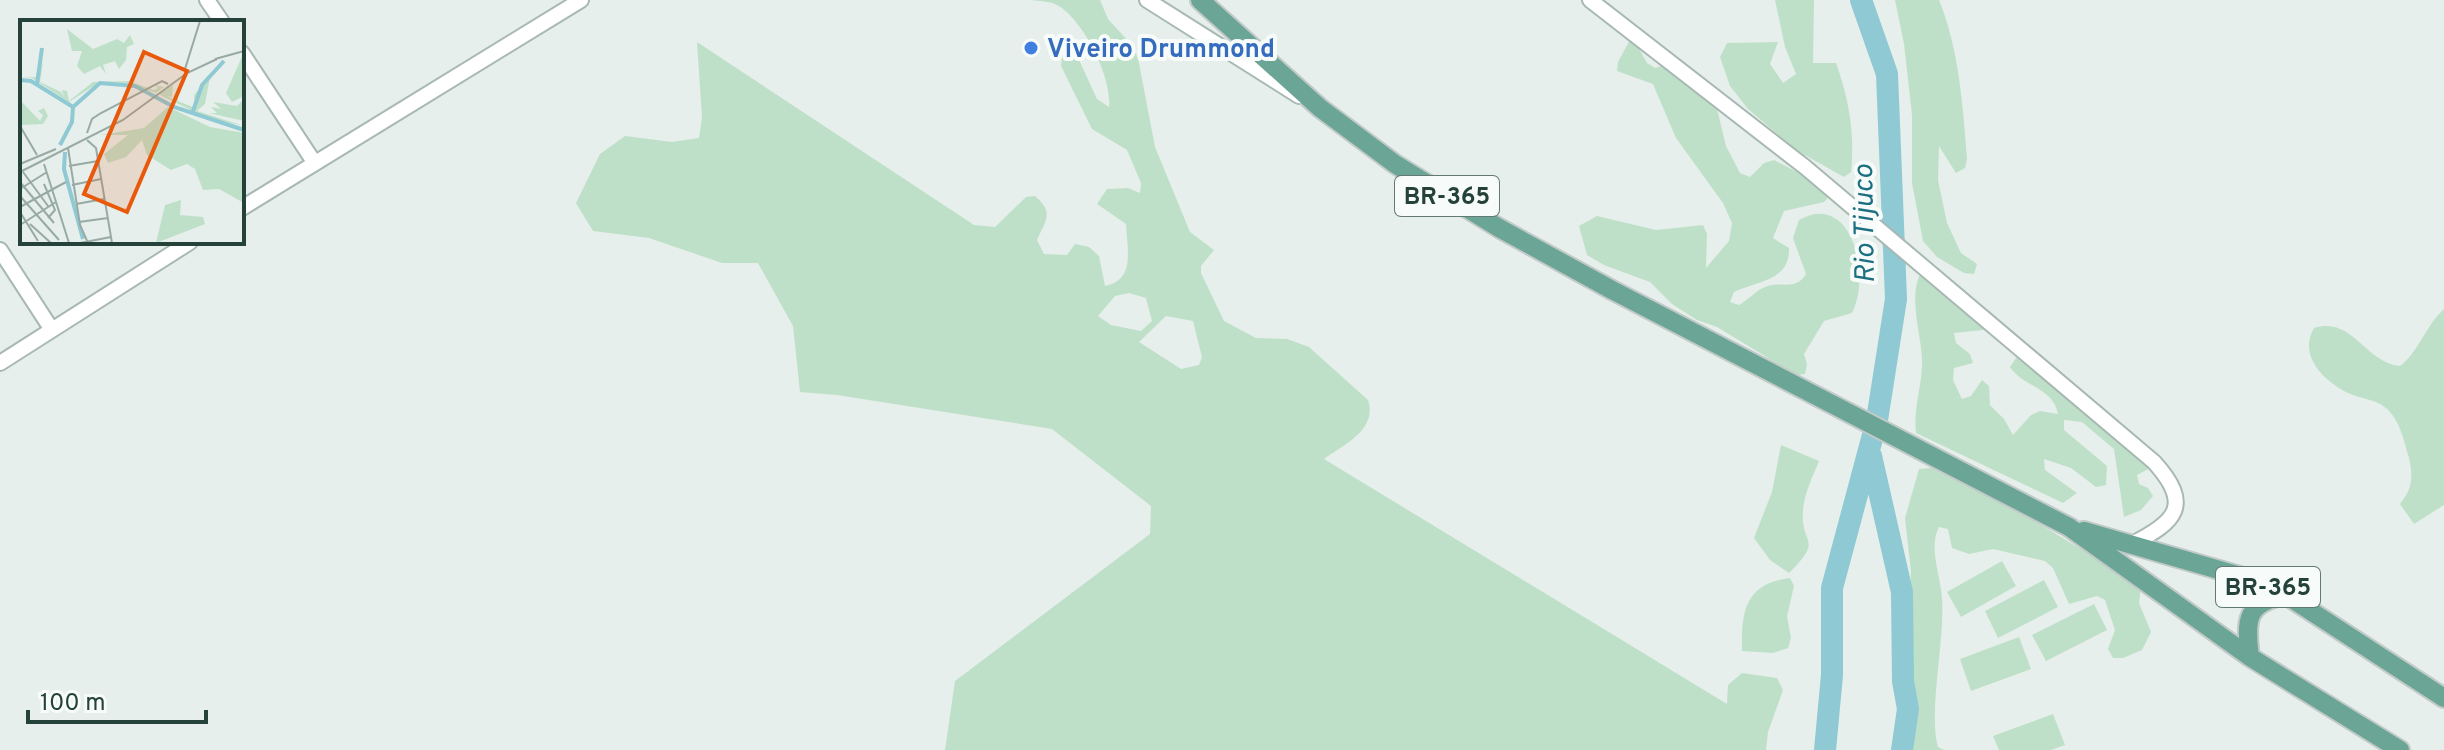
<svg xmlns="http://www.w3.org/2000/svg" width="2444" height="750" font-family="Overpass,sans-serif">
  <rect width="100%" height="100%" fill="#e6efeb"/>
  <path fill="#bfe0c8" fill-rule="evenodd" d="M 1030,0 L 1100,0 L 1108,19 L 1131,44 L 1138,58 L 1155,147 L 1190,232 L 1214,250 L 1201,266 L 1201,273 L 1224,321 L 1256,338 L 1287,339 L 1309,347 L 1368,400 C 1378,430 1343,445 1324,459 L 1727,704 L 1728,685 L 1742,673 L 1777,678 L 1783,690 L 1768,732 L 1766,750 L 945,750 L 955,681 L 1150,534 L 1151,506 L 1052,429 L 837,395 L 800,392 L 793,326 L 758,263 L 722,263 L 649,238 L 593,231 L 576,203 L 600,154 L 625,136 L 672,142 L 699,138 L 702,117 L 697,42 L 974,225 L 995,227 L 1026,197 L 1035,196 C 1055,213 1045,221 1037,240 L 1044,254 L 1067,255 L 1075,244 L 1089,247 L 1099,256 L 1105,286 C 1136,280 1127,249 1126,224 L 1097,204 L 1107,189 L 1128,188 L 1140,193 L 1141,183 L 1127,150 L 1092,129 L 1061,66 L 1062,58 L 1074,49 L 1097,99 L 1109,107 C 1113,79 1082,16 1055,4 C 1048,1 1038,1 1030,0 ZM 1129,293 L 1146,298 L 1152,321 L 1141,331 L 1111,325 L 1098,316 L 1115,296 ZM 1166,316 L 1193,321 L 1202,357 L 1199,365 L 1181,369 L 1139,342 Z
    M 1775,0 L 1814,0 L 1813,63 L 1836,63 C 1849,99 1855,134 1851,172 L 1844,177 L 1796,150 L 1748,109 L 1730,86 L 1720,57 L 1727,43 L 1778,42 L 1770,64 L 1783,83 L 1796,74 L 1785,47 Z
    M 1895,0 L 1939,0 C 1959,49 1963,106 1967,159 L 1965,168 L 1956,173 L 1939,146 L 1938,180 L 1947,223 L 1961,253 L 1977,264 L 1974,274 L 1964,273 L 1937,257 L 1923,241 L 1912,183 L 1912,115 L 1904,44 Z
    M 1632,36 L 1647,63 L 1655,68 L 1665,65 L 1716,105 L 1726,146 L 1740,173 L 1750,177 L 1764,163 L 1774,160 L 1818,183 L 1831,195 L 1824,202 L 1784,211 L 1773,238 L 1789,248 C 1790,281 1758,281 1734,292 L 1730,302 L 1739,305 C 1748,300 1755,291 1765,287 C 1781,280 1795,292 1806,274 L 1793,238 L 1799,220 C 1851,190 1872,274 1852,313 L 1824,321 L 1804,354 L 1807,364 L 1805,374 L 1796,375 L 1717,327 L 1697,320 L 1672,304 L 1650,282 L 1604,265 L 1587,255 L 1579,226 L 1597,216 L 1656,230 L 1703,225 L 1707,234 L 1706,268 L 1729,241 L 1732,223 L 1723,203 L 1676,138 L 1653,84 L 1617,71 L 1618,62 Z
    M 1924,268 L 1988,322 L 1983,330 L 1954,333 L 1956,343 L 1970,354 L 1973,363 L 1954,368 L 1953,380 L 1962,399 L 1971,396 L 1982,380 L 1989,386 L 1990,405 L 2004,419 L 2013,435 L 2031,415 L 2040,411 L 2058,414 C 2053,387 2023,387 2010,367 L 2016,358 L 2025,355 L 2154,466 L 2137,475 L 2139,484 L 2148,488 L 2153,496 L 2141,510 L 2124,517 L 2114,449 L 2082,422 L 2064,420 L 2064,430 L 2107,466 L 2106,485 L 2096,487 L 2071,468 L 2044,459 L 2045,470 L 2077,493 L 2063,503 L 1916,433 C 1913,407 1923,384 1922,359 C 1921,332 1906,291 1924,268 Z
    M 2444,309 L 2444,505 L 2414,524 L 2400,504 C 2413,488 2413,477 2409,458 C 2404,441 2400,420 2386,408 C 2374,398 2359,399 2346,392 C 2323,380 2298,355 2314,328 C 2353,316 2365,363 2400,366 C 2418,353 2426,325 2444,309 Z
    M 1781,445 L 1819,461 C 1813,476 1804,494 1803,511 C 1800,546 1825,537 1789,573 L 1770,560 L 1754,538 L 1772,492 Z
    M 1931,468 L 2020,512 L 2141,586 L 2139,603 L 2151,632 L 2142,650 L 2123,658 L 2113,658 L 2108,649 L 2115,630 L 2105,600 L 2097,596 L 2069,604 L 2053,568 L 2045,561 L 1993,549 L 1969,554 L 1952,548 L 1948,529 L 1939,527 C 1928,548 1941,576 1942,599 C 1945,641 1928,712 1938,747 L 1944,750 L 1912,750 L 1906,646 L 1911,572 L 1905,518 L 1919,469 Z
    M 2002,561 L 2016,586 L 1961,617 L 1947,592 Z
    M 1790,578 L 1794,586 L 1787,616 L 1791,638 L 1788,648 L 1773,653 L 1742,651 C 1741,612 1745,583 1790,578 Z
    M 2044,580 L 2058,607 L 1998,638 L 1985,611 Z
    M 2094,604 L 2107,630 L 2046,661 L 2032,635 Z
    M 2019,637 L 2031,669 L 1971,691 L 1960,659 Z
    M 2053,714 L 2065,745 L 2051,750 L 1999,750 L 1993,736 Z"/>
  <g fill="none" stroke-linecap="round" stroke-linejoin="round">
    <path stroke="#8ec9d4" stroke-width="22" d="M 1871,456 L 1902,592 L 1903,681 L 1908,709 L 1902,750
      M 1825,750 L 1832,675 L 1832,588 L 1877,420 L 1896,299 L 1887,74 L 1861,0"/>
    <defs>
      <path id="minor" d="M 207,0 L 222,22
        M 1147,0 L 1299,96
        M 1590,0 L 1805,167 L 2154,462 C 2193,505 2176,522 2132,544
        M 242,53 L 314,162
        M 242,208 L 581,0
        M 0,250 L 52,330
        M 0,363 L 190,242"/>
      <path id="major" d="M 1200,0 L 1320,108 L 1395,164 L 1499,228 L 1612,290 L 2069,527 L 2250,657 L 2400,750
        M 2084,531 L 2247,578 L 2286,595 L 2444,698
        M 2250,657 C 2245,619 2246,603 2286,595"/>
    </defs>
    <use href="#minor" stroke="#a8b8b2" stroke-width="18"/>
    <use href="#major" stroke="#c2cac8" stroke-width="22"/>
    <use href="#minor" stroke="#fff" stroke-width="14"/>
    <use href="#major" stroke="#6aa596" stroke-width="18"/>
  </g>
  <circle fill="#3f7fe0" stroke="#f7fbf9" stroke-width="3" cx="1031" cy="48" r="8"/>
  <g text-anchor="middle" stroke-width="8" stroke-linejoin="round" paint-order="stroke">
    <g fill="#f7fbf9" stroke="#637a73" stroke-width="2">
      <rect x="1395" y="176" width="104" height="40" rx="6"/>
      <rect x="2216" y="567" width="104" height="40" rx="6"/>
    </g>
    <g font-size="24" font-weight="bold" fill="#24423a">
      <text x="1447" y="204">BR-365</text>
      <text x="2268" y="595">BR-365</text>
    </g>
    <g font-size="26" font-weight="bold" fill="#366cbe" stroke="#f7fbf9" text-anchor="start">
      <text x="1047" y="57">Viveiro Drummond</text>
    </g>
    <g font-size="28" font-style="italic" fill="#1c6f80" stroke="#f7fbf9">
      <text transform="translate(1863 224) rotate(-91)" y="10">Rio Tijuco</text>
    </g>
  </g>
  <g transform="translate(20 20)">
    <rect width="224" height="224" fill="#e6efeb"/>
    <path d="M 47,9 L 73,29 L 97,19 L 104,23 L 110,15 L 114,24 L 107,27 L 106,40 L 99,49 L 95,41 L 83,45 L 86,54 L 80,46 L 64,54 L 57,46 L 62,31 L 52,31 ZM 224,32 L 224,76 L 212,82 L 206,73 ZM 23,42 L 20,62 L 41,72 L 44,77 L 42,70 L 47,71 L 49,81 L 73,62 L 108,61 L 134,70 L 138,68 L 134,65 L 144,67 L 136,73 L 108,63 L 80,62 L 49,82 L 12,58 L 0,58 L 17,57 ZM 190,57 L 185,84 L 177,91 L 224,106 L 187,98 L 138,74 L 153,65 L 152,77 L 147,76 L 155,80 L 158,72 L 158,81 L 175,88 L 174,75 ZM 224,79 L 224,101 L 189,93 L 197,93 L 191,87 L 201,89 L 193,82 L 217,86 ZM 0,80 L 20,101 L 23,95 L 18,91 L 24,88 L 28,96 L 23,104 L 1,105 ZM 148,87 L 190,107 L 224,113 L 224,183 L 199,169 L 183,170 L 175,149 L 167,144 L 151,150 L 127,135 L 122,120 L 106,137 L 88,143 L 84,134 L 108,115 L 80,115 L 124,108 ZM 161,180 L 160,195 L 183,197 L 185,204 L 136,223 L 145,185 Z" fill="#bfe0c8"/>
    <path fill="none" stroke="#8ec9d4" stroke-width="4" d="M 0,60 L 11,61 L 53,87 L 80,63 L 115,66 L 154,87 L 224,110M 17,64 L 22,28M 172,94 L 182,65 L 204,41M 40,125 L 52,102 L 53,87M 45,132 L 44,149 L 63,219"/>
    <path fill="none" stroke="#98aaa4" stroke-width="2" d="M 195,39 L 224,31M 165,49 L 180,1M 0,106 L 17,135M 67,113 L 72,99 L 81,93 L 142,61 L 148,64M 67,120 L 76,128 L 92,223M 48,128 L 60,205 L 68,223M 0,144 L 36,129M 24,144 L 49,223M 49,146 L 78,141M 0,152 L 103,100 L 167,53 L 197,39M 3,152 L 28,186M 0,162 L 34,203M 24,164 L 35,190 L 28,198M 52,165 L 81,159M 0,169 L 27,152M 0,176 L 39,220M 56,184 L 84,179M 0,187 L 46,162M 0,192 L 18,221M 59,202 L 88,198M 10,204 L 31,223M 0,205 L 36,182M 60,223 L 91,217"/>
    <path fill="#e8590c" fill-opacity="0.15" stroke="#e8590c" stroke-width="4" d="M 124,32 L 167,51 L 107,192 L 64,174 Z"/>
    <rect width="224" height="224" fill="none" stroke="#24423a" stroke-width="4"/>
  </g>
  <path d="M28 710v12h178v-12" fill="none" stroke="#24423a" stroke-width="4"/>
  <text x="40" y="710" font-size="24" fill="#24423a" stroke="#f7fbf9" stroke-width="6" paint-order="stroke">100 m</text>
</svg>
